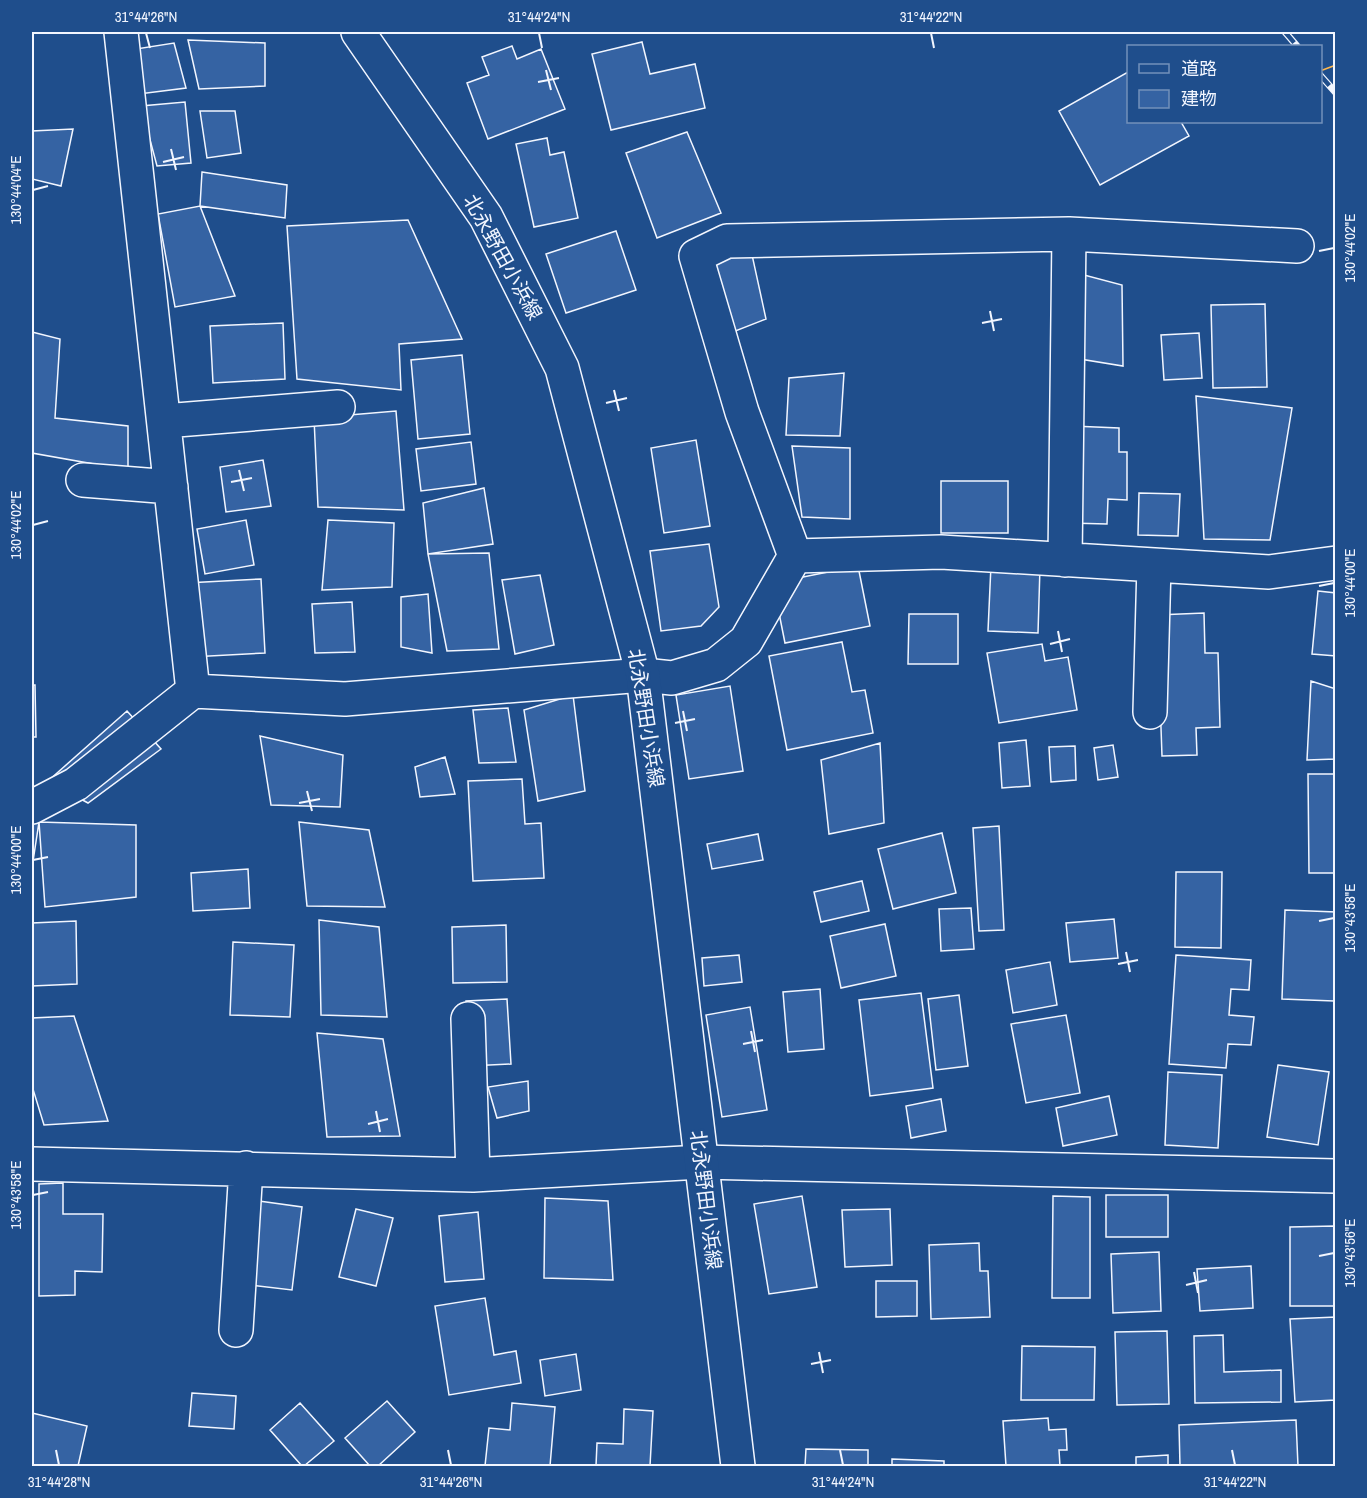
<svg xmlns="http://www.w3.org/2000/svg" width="1367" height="1498" font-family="'Archivo Narrow','Noto Sans JP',sans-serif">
  <rect width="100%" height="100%" fill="#1f4e8c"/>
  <path fill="#3563a3" stroke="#f2f6ff" stroke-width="1.5" d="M 188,40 L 265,43 L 265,86 L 199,89 Z
    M 642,42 L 650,74 L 695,64 L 705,108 L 611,130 L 592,54 Z
    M 174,43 L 186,88 L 139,94 L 123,51 Z
    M 512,46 L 517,59 L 541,49 L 565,109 L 488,139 L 467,83 L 489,75 L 482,57 Z
    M 1128,72 L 1128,122 L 1181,122 L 1189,136 L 1100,185 L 1059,111 Z
    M 185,102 L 191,163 L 157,166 L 141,106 Z
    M 200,111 L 235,111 L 241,153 L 207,158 Z
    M 73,129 L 61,186 L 32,179 L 32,131 Z
    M 687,132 L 721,213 L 657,238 L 626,153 Z
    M 547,138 L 550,155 L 564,152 L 578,218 L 534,227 L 516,144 Z
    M 202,172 L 287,185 L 285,218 L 200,206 Z
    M 200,206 L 235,296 L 175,307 L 158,214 Z
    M 408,220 L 462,339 L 399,344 L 401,390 L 297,379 L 287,226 Z
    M 616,231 L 636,290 L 566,313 L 546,254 Z
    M 749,241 L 766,319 L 720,337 L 700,269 Z
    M 1069,271 L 1122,285 L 1123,366 L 1080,359 Z
    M 1265,304 L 1267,387 L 1213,388 L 1211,305 Z
    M 283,323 L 285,379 L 213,383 L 210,326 Z
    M 32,332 L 60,339 L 55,418 L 128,426 L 128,470 L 32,453 Z
    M 1199,333 L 1202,378 L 1164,380 L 1161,335 Z
    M 462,355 L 470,434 L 418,439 L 411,360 Z
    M 844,373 L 840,436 L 786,435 L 789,378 Z
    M 1196,396 L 1292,408 L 1270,540 L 1204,539 Z
    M 396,411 L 404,510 L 318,507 L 314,418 Z
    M 1072,426 L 1119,428 L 1119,452 L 1127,452 L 1127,500 L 1108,499 L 1107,524 L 1069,523 Z
    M 696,440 L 710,526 L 664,533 L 651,448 Z
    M 471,442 L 476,484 L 421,491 L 416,449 Z
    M 792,446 L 850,448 L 850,519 L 802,517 Z
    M 263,460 L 271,506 L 226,512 L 220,467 Z
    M 941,481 L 1008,481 L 1008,533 L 941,533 Z
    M 484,488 L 493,544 L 428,554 L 423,503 Z
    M 1139,493 L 1180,494 L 1178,536 L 1138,535 Z
    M 246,520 L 254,565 L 205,574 L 197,529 Z
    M 328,520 L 394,523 L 392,587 L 322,590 Z
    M 709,544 L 719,607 L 701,626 L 661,631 L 650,551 Z
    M 489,553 L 499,649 L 447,651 L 428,554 Z
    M 991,565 L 1040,567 L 1038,633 L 988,631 Z
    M 858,566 L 870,626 L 785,643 L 773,583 Z
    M 540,575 L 554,645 L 515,654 L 502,580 Z
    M 261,579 L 265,653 L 191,657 L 186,583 Z
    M 1318,591 L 1336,593 L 1336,656 L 1312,654 Z
    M 428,594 L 432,653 L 401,647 L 401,597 Z
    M 352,602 L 355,652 L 315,653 L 312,604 Z
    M 1204,613 L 1205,653 L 1218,653 L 1220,727 L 1196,728 L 1197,755 L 1162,756 L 1157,615 Z
    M 909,614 L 958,614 L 958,664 L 908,664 Z
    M 842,642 L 852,692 L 865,690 L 873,733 L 787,750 L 769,656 Z
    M 1042,644 L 1045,661 L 1068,657 L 1077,710 L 999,723 L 987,653 Z
    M 1311,681 L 1336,689 L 1336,759 L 1307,760 Z
    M 32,685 L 35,685 L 36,737 L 32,737 Z
    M 730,686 L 743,771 L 689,779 L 676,695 Z
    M 573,695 L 585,791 L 538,801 L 524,710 Z
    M 508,708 L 516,762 L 479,763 L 473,710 Z
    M 127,711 L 161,749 L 88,803 L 48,781 Z
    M 260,736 L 343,755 L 340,807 L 271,805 Z
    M 1026,740 L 1030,786 L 1002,788 L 999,743 Z
    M 880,743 L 884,823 L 829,834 L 821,760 Z
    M 1113,745 L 1118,777 L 1098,780 L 1094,748 Z
    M 1075,746 L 1076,780 L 1051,782 L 1049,747 Z
    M 445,757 L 455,794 L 420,797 L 415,767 Z
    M 1308,774 L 1336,774 L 1336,873 L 1309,873 Z
    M 522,779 L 525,824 L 541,823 L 544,878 L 473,881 L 468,781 Z
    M 32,821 L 39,822 L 32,868 Z
    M 39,822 L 136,825 L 136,897 L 45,907 Z
    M 299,822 L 369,830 L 385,907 L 307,906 Z
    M 999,826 L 1004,930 L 979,931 L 973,828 Z
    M 942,833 L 956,893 L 893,909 L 878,849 Z
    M 758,834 L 763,860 L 712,869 L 707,844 Z
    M 248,869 L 250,908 L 193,911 L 191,873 Z
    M 1176,872 L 1222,872 L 1221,948 L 1175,947 Z
    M 862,881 L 869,911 L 821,922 L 814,892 Z
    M 971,908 L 974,949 L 941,951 L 939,909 Z
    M 1285,910 L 1336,912 L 1334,1001 L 1282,999 Z
    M 1114,919 L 1118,958 L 1070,962 L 1066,923 Z
    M 319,920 L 379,927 L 387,1017 L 321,1015 Z
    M 76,921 L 77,984 L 32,986 L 32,923 Z
    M 885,924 L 896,976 L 841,988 L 830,936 Z
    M 506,925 L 507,982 L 453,983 L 452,927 Z
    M 233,942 L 294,945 L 290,1017 L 230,1015 Z
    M 739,955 L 742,982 L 704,986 L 702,958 Z
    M 1176,955 L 1251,960 L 1249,990 L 1231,989 L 1229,1015 L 1254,1017 L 1251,1045 L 1228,1044 L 1226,1068 L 1169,1064 Z
    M 1050,962 L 1057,1005 L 1013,1013 L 1006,970 Z
    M 820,989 L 824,1049 L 788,1052 L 783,992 Z
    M 921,993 L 933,1088 L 870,1096 L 859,1000 Z
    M 959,995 L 968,1066 L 936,1070 L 928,999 Z
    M 507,999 L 511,1064 L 469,1066 L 466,1001 Z
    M 750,1007 L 767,1110 L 722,1117 L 706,1015 Z
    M 1066,1015 L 1080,1093 L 1026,1103 L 1011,1024 Z
    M 74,1016 L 108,1121 L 44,1125 L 32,1086 L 32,1018 Z
    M 317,1033 L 383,1039 L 400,1136 L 327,1137 Z
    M 1278,1065 L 1329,1072 L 1318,1145 L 1267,1137 Z
    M 1168,1072 L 1222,1075 L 1218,1148 L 1165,1145 Z
    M 528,1081 L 529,1111 L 497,1118 L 488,1087 Z
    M 1109,1096 L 1117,1135 L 1063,1146 L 1056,1108 Z
    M 941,1099 L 946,1131 L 911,1138 L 906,1106 Z
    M 63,1183 L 63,1214 L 103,1214 L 102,1272 L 75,1271 L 75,1295 L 39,1296 L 39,1184 Z
    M 1106,1195 L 1168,1195 L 1168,1237 L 1106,1237 Z
    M 802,1196 L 817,1287 L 769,1294 L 754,1204 Z
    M 1053,1196 L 1090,1197 L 1090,1298 L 1052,1298 Z
    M 545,1198 L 608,1201 L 613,1280 L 544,1278 Z
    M 259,1201 L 302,1207 L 292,1290 L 249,1285 Z
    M 356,1209 L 393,1218 L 376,1286 L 339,1277 Z
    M 890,1209 L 892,1265 L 845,1267 L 842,1210 Z
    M 478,1212 L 484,1279 L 445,1282 L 439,1216 Z
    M 1334,1226 L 1335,1306 L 1290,1306 L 1290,1227 Z
    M 979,1243 L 980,1271 L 988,1271 L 990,1317 L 931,1319 L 929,1245 Z
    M 1159,1252 L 1161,1311 L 1113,1313 L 1111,1254 Z
    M 1251,1266 L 1253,1308 L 1200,1311 L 1197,1269 Z
    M 876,1281 L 917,1281 L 917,1316 L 876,1317 Z
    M 485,1298 L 494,1355 L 516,1351 L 521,1383 L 449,1395 L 435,1306 Z
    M 1336,1317 L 1336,1400 L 1295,1402 L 1290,1319 Z
    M 1167,1331 L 1169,1404 L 1117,1405 L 1115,1332 Z
    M 1223,1335 L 1224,1372 L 1281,1370 L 1281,1402 L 1195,1403 L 1194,1336 Z
    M 1022,1346 L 1095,1347 L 1094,1400 L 1021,1400 Z
    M 576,1354 L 581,1390 L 545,1396 L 540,1360 Z
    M 192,1393 L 236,1396 L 234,1429 L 189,1426 Z
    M 387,1401 L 415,1432 L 378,1466 L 370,1466 L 345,1438 Z
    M 300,1403 L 334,1441 L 304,1466 L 302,1466 L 270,1430 Z
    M 512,1403 L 555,1407 L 550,1466 L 485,1466 L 489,1428 L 510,1430 Z
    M 624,1409 L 653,1411 L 650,1466 L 596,1466 L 597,1443 L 623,1444 Z
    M 32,1413 L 87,1426 L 78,1466 L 32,1466 Z
    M 1048,1418 L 1049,1430 L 1066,1429 L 1067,1450 L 1059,1450 L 1060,1466 L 1006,1466 L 1003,1421 Z
    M 1296,1420 L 1298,1466 L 1180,1466 L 1179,1425 Z
    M 806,1449 L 868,1450 L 868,1466 L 805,1466 Z
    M 1168,1455 L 1168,1466 L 1136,1466 L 1136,1457 Z
    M 892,1459 L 944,1461 L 944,1466 L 892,1466 Z"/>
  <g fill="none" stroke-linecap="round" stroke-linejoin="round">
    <defs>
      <path id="street" d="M 121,32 L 193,691
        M 1069,234 L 1297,246
        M 164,421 L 338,407
        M 83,480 L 171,487
        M 795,556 L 742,412 L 696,256 L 727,241 L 1069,234 L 1065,560
        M 1150,712 L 1154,565
        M 32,807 L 76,784 L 193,691 L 345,699 L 643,675 L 672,678 L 716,665 L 746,641 L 795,556 L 941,552 L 1269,572 L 1336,563
        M 468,1019 L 473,1175
        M 32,1164 L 473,1175 L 701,1162 L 1336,1176
        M 236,1330 L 246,1168"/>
      <path id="secondary" d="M 358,32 L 486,217 L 562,368 L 643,675 L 738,1466"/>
    </defs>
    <use href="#street" stroke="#f2f6ff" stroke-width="36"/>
    <use href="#secondary" stroke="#f2f6ff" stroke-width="36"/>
    <use href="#street" stroke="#1f4e8c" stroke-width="33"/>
    <use href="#secondary" stroke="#1f4e8c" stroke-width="33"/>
    <defs>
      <path id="rail" d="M 1285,32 L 1297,46
        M 1320,75 L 1336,93"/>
    </defs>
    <use href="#rail" stroke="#f2f6ff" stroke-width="7"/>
    <use href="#rail" stroke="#1f4e8c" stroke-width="4.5" stroke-dasharray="14" stroke-linecap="butt"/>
    <path stroke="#ffb74d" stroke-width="1.5" stroke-dasharray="21 4.5 3 4.5" stroke-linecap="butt" d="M 1320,71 L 1336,65"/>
  </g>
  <path fill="none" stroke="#f2f6ff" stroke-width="2" d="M 146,33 L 150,48M 539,33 L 542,48M 931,33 L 934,48M 546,70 L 551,90M 538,82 L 559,78M 171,149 L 176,170M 163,162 L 184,157M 33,190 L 48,186M 1319,251 L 1334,248M 990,311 L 994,331M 982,323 L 1002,319M 614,390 L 619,411M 606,403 L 627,398M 239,470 L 244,491M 231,482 L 252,478M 33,525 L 48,521M 1319,586 L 1334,583M 1058,631 L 1062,652M 1050,644 L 1070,639M 683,711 L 687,731M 675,723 L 695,719M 307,791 L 312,811M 299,803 L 320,799M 33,860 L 48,857M 1319,921 L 1334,918M 1126,952 L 1130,972M 1118,964 L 1138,960M 751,1031 L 755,1052M 743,1044 L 763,1040M 376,1111 L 380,1132M 368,1124 L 388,1119M 33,1195 L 48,1192M 1319,1256 L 1334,1253M 1194,1272 L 1198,1293M 1186,1285 L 1207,1280M 819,1352 L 823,1373M 811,1364 L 831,1360M 56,1450 L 59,1465M 448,1450 L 451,1465M 840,1450 L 843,1465M 1232,1450 L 1235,1465"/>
  <g text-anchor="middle" stroke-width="4.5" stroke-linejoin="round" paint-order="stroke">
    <g font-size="20" fill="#f2f6ff" stroke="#1f4e8c">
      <text transform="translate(503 257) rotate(61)" y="7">北永野田小浜線</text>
      <text transform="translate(646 718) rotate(81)" y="7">北永野田小浜線</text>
      <text transform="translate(706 1200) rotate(83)" y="7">北永野田小浜線</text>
    </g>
  </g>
  <rect width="1367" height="1498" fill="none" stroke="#1f4e8c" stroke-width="66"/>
  <rect x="1127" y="45" width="195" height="78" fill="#1f4e8c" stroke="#7391ba" stroke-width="1.5"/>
  <rect x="1139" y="64" width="30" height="9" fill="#1f4e8c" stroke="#7391ba" stroke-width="1.5"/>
  <text x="1181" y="75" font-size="18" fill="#f2f6ff">道路</text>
  <rect x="1139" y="90" width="30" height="18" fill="#3563a3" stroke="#7391ba" stroke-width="1.5"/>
  <text x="1181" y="105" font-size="18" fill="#f2f6ff">建物</text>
  <rect x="33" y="33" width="1301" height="1432" fill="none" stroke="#f2f6ff" stroke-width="2"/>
  <g font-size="15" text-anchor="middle" fill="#f2f6ff">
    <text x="146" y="22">31°44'26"N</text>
    <text x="539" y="22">31°44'24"N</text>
    <text x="931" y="22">31°44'22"N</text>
    <text transform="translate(16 190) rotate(-90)" y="5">130°44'04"E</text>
    <text transform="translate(1350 248) rotate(-90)" y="5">130°44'02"E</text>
    <text transform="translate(16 525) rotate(-90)" y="5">130°44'02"E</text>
    <text transform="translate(1350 583) rotate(-90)" y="5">130°44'00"E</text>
    <text transform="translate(16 860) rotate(-90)" y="5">130°44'00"E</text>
    <text transform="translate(1350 918) rotate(-90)" y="5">130°43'58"E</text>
    <text transform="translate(16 1195) rotate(-90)" y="5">130°43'58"E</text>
    <text transform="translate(1350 1253) rotate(-90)" y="5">130°43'56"E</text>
    <text x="59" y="1487">31°44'28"N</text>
    <text x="451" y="1487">31°44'26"N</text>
    <text x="843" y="1487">31°44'24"N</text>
    <text x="1235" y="1487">31°44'22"N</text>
  </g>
</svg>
